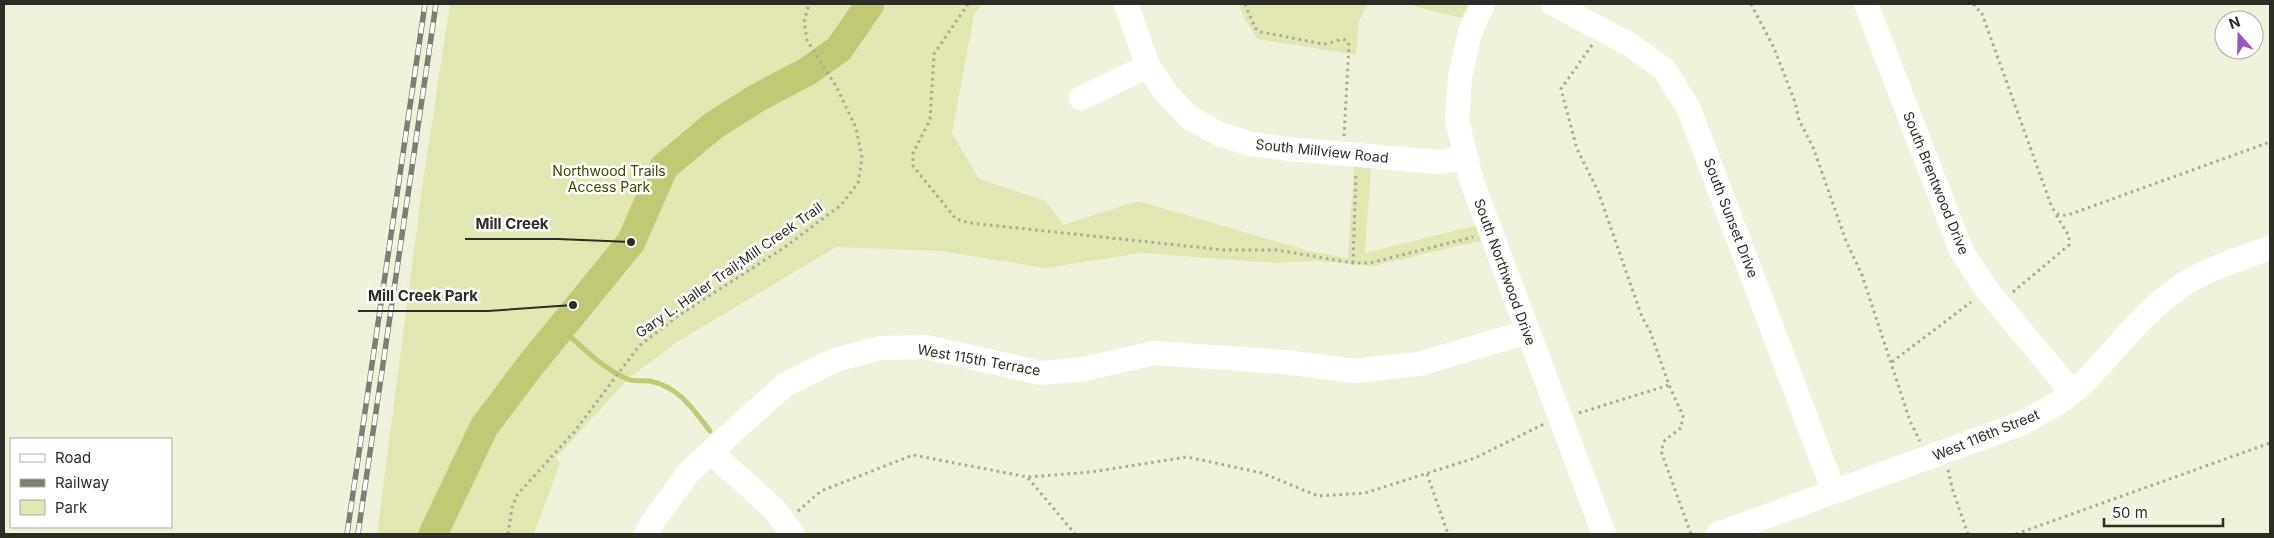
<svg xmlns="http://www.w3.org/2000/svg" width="2274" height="538" font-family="Inter,sans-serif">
  <rect width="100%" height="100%" fill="#f0f3db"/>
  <path fill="#e2e7b1" d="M 450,4 L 982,4 L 974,15 L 952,133 L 979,179 L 1046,201 L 1063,225 L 1138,201 L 1309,251 L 1348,258 L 1354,165 L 1371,166 L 1365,253 L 1478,225 L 1484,240 L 1374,266 L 1318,261 L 1277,263 L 1141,253 L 1045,268 L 941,251 L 836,247 L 677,342 L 628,379 L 556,458 L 560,463 L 534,534 L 377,534 L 423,181 Z
    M 1239,4 L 1368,4 L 1359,21 L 1356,55 L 1257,39 L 1242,14 Z
    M 1405,4 L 1469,4 L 1461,18 Z"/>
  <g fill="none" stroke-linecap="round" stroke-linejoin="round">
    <path stroke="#c2c974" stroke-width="5" d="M 561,328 C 582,347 601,367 627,379 C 634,382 642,380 650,381 C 679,387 693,409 710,431"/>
    <path stroke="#c2c974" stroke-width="29" d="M 433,534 L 484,427 L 529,367 L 631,242 L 664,167 L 713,126 L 757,98 L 808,71 L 839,49 L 870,4"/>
    <path stroke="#a8aa97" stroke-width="3" stroke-dasharray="2.5 4" stroke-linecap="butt" d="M 968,4 L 934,54 L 930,120 L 913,153 L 913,166 L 956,219 L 970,223 L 1224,250 L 1277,250 L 1353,263 L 1370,263 L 1473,237
      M 1245,4 L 1255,28 L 1261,32 L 1323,44 C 1331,44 1339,38 1346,40 L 1349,45 L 1344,136
      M 1751,4 L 1774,48 L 1795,102 L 1799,120 L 1813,147 L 1846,241 L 1862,275 L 1910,421 L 1920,441
      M 1974,4 L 1975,8 L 1981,11 L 2051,205 C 2055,214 2059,216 2068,215 L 2270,142
      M 1592,45 L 1561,89 L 1577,149 L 1598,191 L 1642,317 L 1650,331 L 1669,385 L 1683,416 L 1681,428 L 1665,440 L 1661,451 L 1691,534
      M 1353,263 L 1356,174
      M 2013,292 L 2069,245 L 2069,236 L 2055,213
      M 1892,362 L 1971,302
      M 1579,413 L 1669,385
      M 1948,470 L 1953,491 L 1968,534
      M 1427,474 L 1448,534
      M 1028,478 L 1075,534
      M 798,511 L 821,491 L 913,455 L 1028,477 L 1091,472 L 1187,457 L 1262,473 L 1318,496 L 1365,493 L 1475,458 L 1544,424
      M 508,534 L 512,508 L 517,495 L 574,432 L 639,346 L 678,316 L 785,247 L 841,205 L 858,183 L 862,158 L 856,128 L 836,86 L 807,40 L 804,22 L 809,4
      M 2016,534 L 2270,443"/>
    <path stroke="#fff" stroke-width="24" d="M 1126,4 L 1148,66 L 1166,93 L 1189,117 L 1219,134 L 1251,144 L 1289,149 L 1437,162 L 1466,158
      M 1483,4 L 1470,32 L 1460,77 L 1457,121 L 1472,182 L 1604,534
      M 1553,4 L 1629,44 L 1664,69 L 1689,109 L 1834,492
      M 1866,4 L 1962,252 L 1987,290 L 2072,392
      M 1081,98 L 1148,66
      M 711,452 L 775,510 L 793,534
      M 646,534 L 656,517 L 689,472 L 740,425 L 785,385 L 835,360 L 880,348 L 926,347 L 1041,373 L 1084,369 L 1154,353 L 1285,362 L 1354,371 L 1419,364 L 1527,332
      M 1718,534 L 2020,424 C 2043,412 2066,400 2084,382 C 2114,352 2139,317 2173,292 C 2201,270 2237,260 2270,248"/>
    <defs>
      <path id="rail" d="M 347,534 L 425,4
        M 358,534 L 436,4"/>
    </defs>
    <use href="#rail" stroke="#7e7f70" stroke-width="5.5"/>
    <use href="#rail" stroke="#fff" stroke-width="4" stroke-dasharray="11" stroke-linecap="butt"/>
  </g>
  <g text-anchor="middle" stroke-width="5" stroke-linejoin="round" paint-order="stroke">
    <g font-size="14" fill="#2c2d24" stroke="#fff">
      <text transform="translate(1322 151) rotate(6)" y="5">South Millview Road</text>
      <text transform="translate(1936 183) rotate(68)" y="5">South Brentwood Drive</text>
      <text transform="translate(1731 218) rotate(69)" y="5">South Sunset Drive</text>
      <text transform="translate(729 270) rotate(-35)" y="5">Gary L. Haller Trail;Mill Creek Trail</text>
      <text transform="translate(1505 272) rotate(70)" y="5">South Northwood Drive</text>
      <text transform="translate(979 360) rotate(10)" y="5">West 115th Terrace</text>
      <text transform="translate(1986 435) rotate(-22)" y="5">West 116th Street</text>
    </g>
    <g font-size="14" fill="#414400" stroke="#fff">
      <text x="609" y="176">Northwood Trails<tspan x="609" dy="16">Access Park</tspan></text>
    </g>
  </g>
  <path fill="none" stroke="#2c2d24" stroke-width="2" d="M631 242L558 239H465M573 305L488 311H358"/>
  <g fill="#2c2d24" stroke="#fff" stroke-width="2">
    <circle cx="631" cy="242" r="5"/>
    <circle cx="573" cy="305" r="5"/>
  </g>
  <g font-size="15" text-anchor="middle" font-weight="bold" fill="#2c2d24" stroke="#fff" stroke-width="5" stroke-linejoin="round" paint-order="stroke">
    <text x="512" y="229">Mill Creek</text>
    <text x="423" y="301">Mill Creek Park</text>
  </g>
  <rect width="2274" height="538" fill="none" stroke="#2c2d24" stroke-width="10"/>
  <rect x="10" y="438" width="162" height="90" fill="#ffffff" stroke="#ababa7"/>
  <rect x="20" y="454" width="25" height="8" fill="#ffffff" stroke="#ababa7"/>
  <text x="55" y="463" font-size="15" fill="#2c2d24">Road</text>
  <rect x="20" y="479" width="25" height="8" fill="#7e7f70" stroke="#ababa7"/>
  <text x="55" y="488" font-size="15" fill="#2c2d24">Railway</text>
  <rect x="20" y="500" width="25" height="15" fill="#e2e7b1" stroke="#ababa7"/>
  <text x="55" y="513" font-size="15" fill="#2c2d24">Park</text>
  <g transform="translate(2239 35) rotate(340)"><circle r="24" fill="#ffffff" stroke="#ababa7"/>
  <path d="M0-4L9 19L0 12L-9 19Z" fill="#9c52c4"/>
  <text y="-8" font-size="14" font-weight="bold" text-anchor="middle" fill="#2c2d24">N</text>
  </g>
  <path d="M2104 518v8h119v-8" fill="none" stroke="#2c2d24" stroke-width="2.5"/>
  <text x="2112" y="518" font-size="15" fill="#2c2d24" stroke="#ffffff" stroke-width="4" paint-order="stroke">50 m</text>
</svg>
